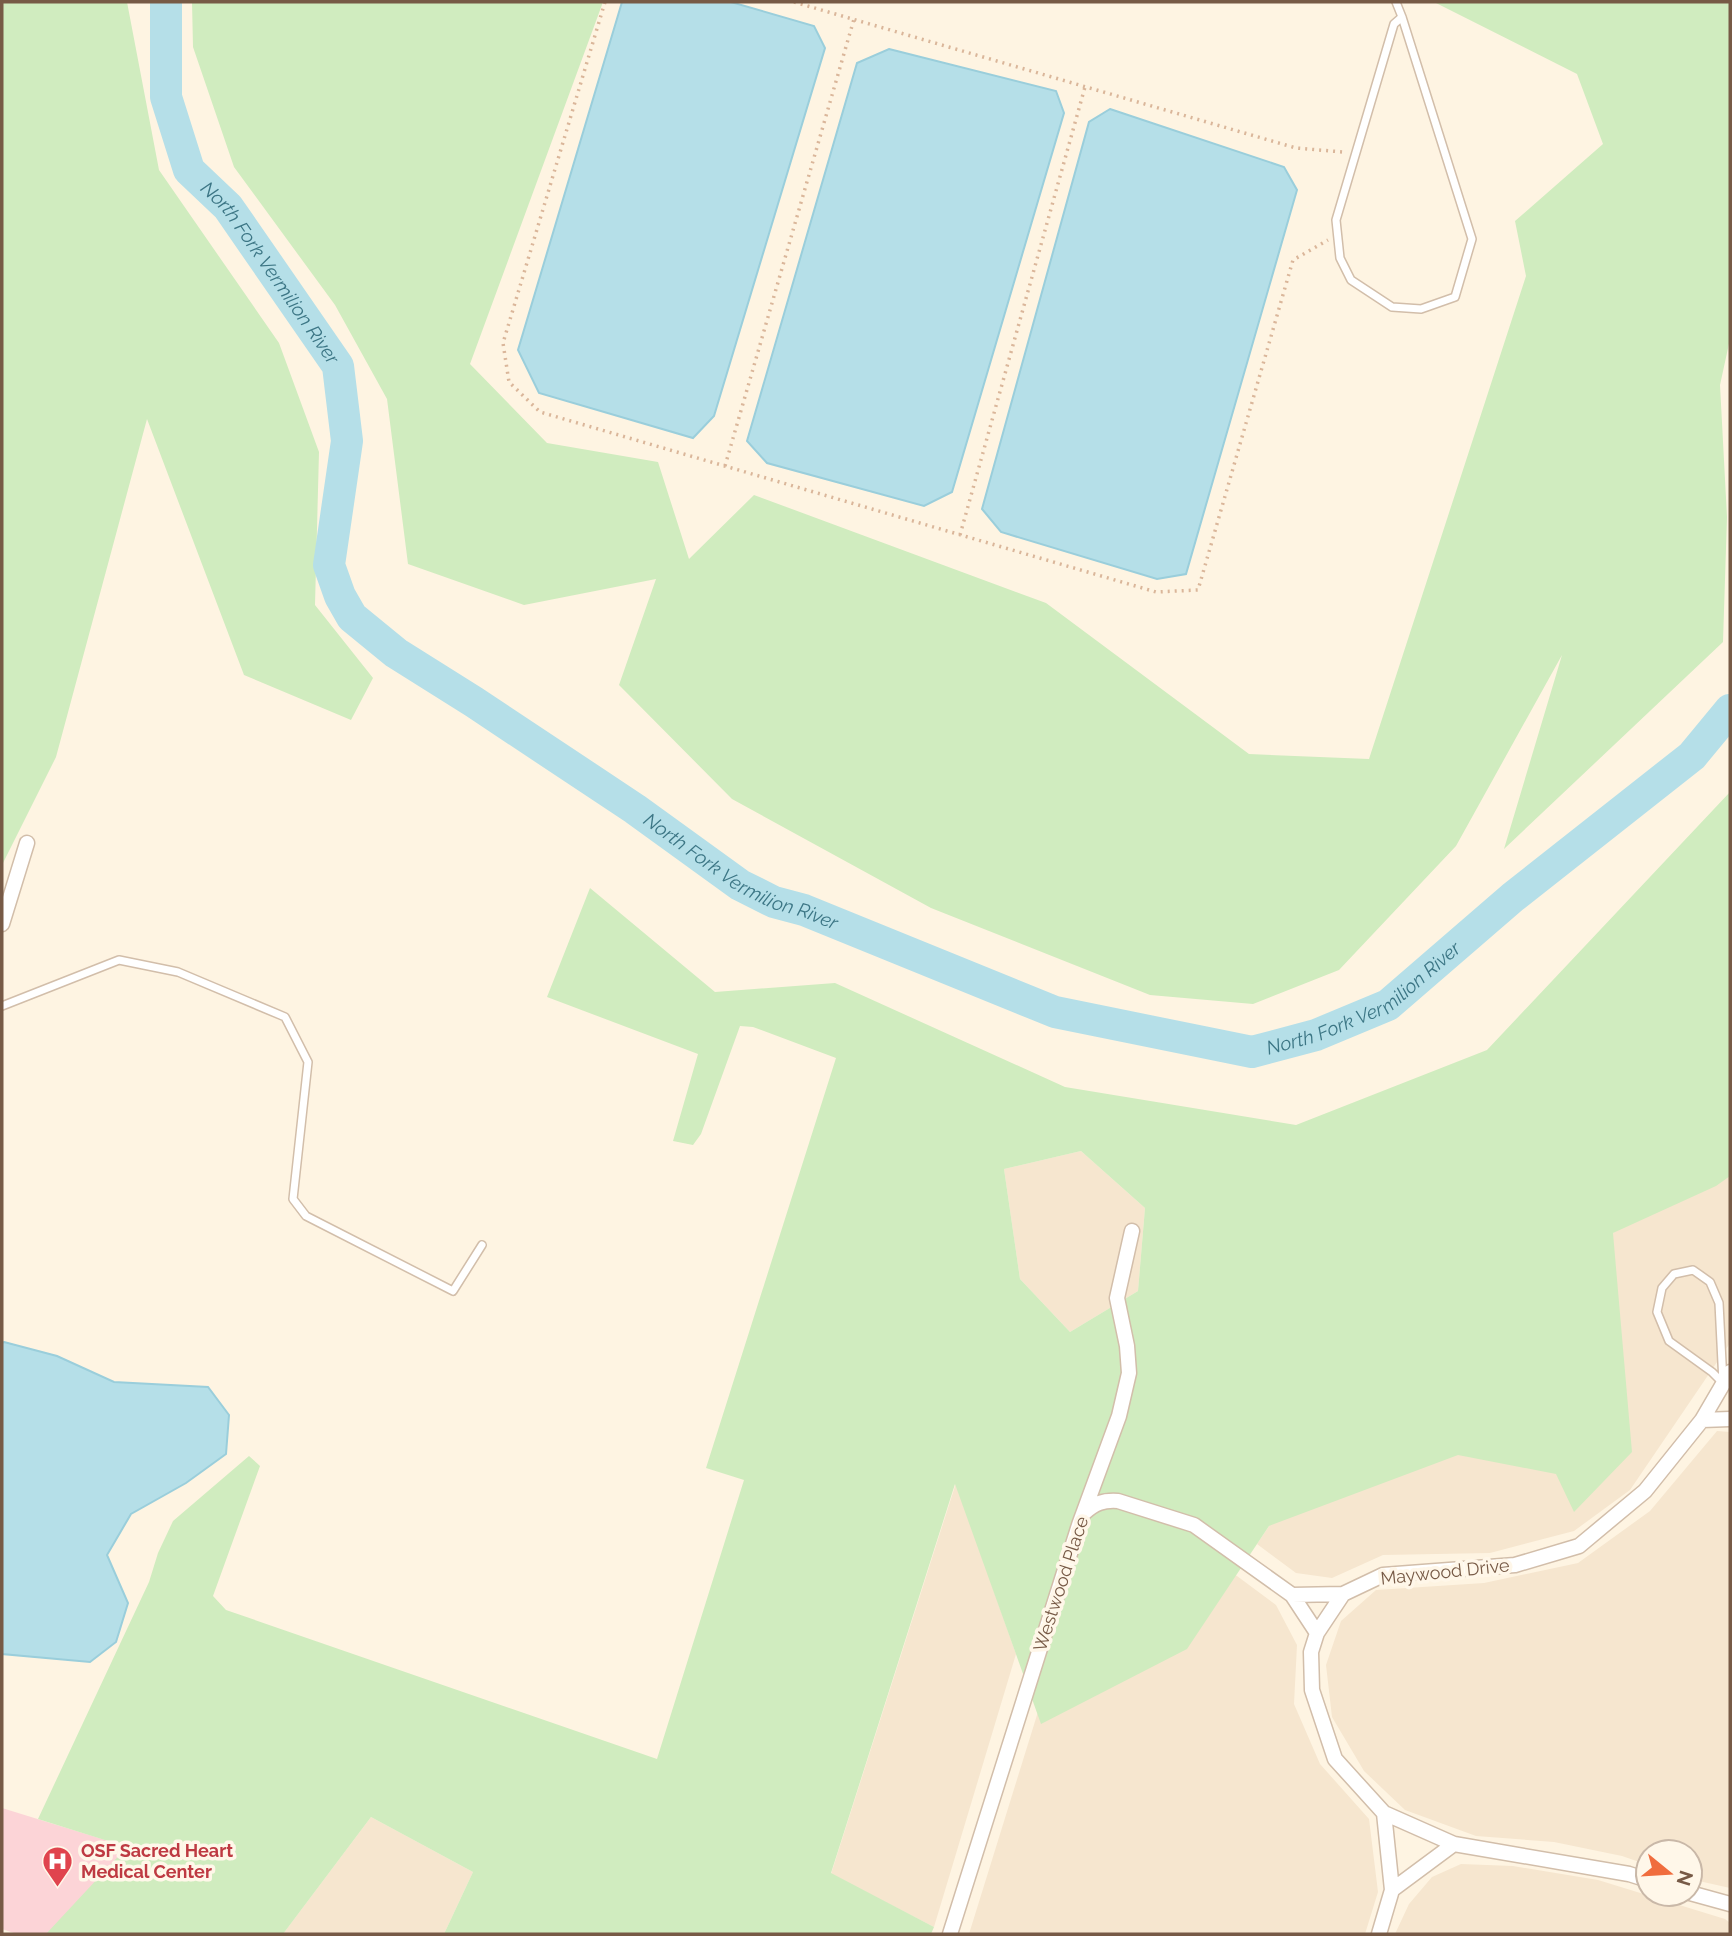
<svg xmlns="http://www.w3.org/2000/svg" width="1732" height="1936" font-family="Raleway,sans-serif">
  <rect width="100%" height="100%" fill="#fef4e2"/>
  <path fill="#f6e6cf" d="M 1081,1151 L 1145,1208 L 1138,1291 L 1070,1332 L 1020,1279 L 1004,1169 Z
    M 1730,1151 L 1730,1343 L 1630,1490 L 1574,1531 L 1490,1553 L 1383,1555 L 1332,1578 L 1296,1573 L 1257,1544 L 1288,1498 L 1613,1233 Z
    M 1717,1431 L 1730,1432 L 1730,1888 L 1690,1879 L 1690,1852 L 1648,1852 L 1648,1865 L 1622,1856 L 1554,1842 L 1476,1836 L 1405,1810 L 1364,1771 L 1332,1717 L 1326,1665 L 1341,1621 L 1376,1590 L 1484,1583 L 1578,1563 L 1650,1511 Z
    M 956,1483 L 1016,1654 L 934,1927 L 831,1874 Z
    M 1096,1525 L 1202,1550 L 1276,1605 L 1297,1645 L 1294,1704 L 1320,1764 L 1369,1819 L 1378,1892 L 1365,1934 L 969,1934 Z
    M 371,1817 L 473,1872 L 444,1934 L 283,1934 Z
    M 1461,1864 L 1513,1866 L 1598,1880 L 1725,1919 L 1730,1923 L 1730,1934 L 1395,1934 L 1409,1904 L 1432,1877 Z"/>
  <path fill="#fcd4d7" d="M 2,1808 L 128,1847 L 101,1934 L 17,1934 L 2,1929 Z"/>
  <path fill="#d0ecbf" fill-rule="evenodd" d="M 2,2 L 127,2 L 159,170 L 279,343 L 319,452 L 315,605 L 373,678 L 351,720 L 244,675 L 147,419 L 56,757 L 2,865 Z
    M 192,2 L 603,2 L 470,364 L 547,443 L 658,462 L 689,559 L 754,495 L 1046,603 L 1249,754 L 1369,759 L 1526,276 L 1515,221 L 1603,144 L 1577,74 L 1434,2 L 1730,2 L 1730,339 L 1720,385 L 1727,517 L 1723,642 L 1504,849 L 1562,655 L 1456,846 L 1339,970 L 1253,1004 L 1150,995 L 931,908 L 732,799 L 619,685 L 656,579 L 524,605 L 408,564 L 387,399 L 335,305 L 234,167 L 193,47 Z
    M 1730,792 L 1730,1176 L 1716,1186 L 1613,1233 L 1632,1452 L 1574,1512 L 1556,1474 L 1458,1455 L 1269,1526 L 1187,1649 L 1041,1724 L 955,1484 L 831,1873 L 934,1927 L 931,1934 L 444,1934 L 473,1872 L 371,1817 L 283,1934 L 46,1934 L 127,1847 L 38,1819 L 149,1582 L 158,1553 L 173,1521 L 249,1456 L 260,1466 L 213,1596 L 226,1610 L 657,1759 L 744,1480 L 706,1468 L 836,1058 L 753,1027 L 740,1026 L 701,1134 L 693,1145 L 673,1141 L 698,1054 L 547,997 L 590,888 L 715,992 L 835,983 L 1065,1087 L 1296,1125 L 1487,1050 ZM 1081,1151 L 1145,1208 L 1138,1291 L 1070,1332 L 1020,1279 L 1004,1169 Z"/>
  <path fill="#b5dfe8" stroke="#9acedb" stroke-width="2" d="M 622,2 L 731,2 L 814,26 L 825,48 L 714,416 L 693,438 L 539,393 L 518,350 Z
    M 889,49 L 1056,91 L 1064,113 L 952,492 L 924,506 L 767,463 L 747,441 L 857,63 Z
    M 1110,109 L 1284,167 L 1297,190 L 1186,574 L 1157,579 L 1001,532 L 982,509 L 1089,122 Z
    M 4,1342 L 57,1356 L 114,1382 L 208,1387 L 229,1415 L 226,1454 L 186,1483 L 131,1514 L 107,1555 L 128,1603 L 116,1642 L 90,1662 L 2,1654 L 2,1343 Z"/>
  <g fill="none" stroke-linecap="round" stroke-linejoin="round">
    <path stroke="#b5dfe8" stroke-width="32" id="s1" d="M 166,2 L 166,97 L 189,170 L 228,207 L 338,366 L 347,441 L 329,565 L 340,596 L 352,617 L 396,653 L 474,702 L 635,809 L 740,885 L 774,902 L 804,910 L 1055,1012 L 1252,1052 L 1316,1035 L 1388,1005 L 1513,897 L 1692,756 L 1730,710"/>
    <defs>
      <path id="service" d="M 1396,2 L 1402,17 L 1472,239 L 1455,297 L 1421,309 L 1392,307 L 1351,280 L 1340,258 L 1336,220 L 1394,24 L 1402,17
        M 2,1006 L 119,960 L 178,972 L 285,1017 L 308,1062 L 293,1199 L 306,1216 L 453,1291 L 482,1245
        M 1693,1270 L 1710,1282 L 1719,1303 L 1723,1383 L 1712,1372 L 1669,1341 L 1657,1312 L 1662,1288 L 1674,1274 Z"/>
      <path id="minor" d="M 2,924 L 27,843
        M 1702,1420 L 1730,1419
        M 1084,1513 C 1095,1503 1103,1500 1118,1501 L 1194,1525 L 1292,1595 L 1317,1633
        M 1292,1595 L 1343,1594
        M 1384,1813 L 1454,1844
        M 1392,1890 L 1454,1844 L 1629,1874 L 1648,1880
        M 1690,1893 L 1730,1904
        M 950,1934 L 1079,1525 L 1119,1416 L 1129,1373 L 1127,1346 L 1117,1298 L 1132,1231
        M 1379,1934 L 1392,1890 L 1384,1813 L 1335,1759 L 1312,1690 L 1311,1652 L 1317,1633 L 1343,1594 L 1383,1575 L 1515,1565 L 1579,1546 L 1645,1491 L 1702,1420 L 1730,1372"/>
    </defs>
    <use href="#service" stroke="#d2beaa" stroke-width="10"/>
    <use href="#minor" stroke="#d2beaa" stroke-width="17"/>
    <path stroke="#dab69a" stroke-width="3.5" stroke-dasharray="2 5" stroke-linecap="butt" d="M 605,2 L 503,343 L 509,382 L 540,412 L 1156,592 L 1198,590 L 1293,260 L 1328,240
      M 794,2 L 1296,148 L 1343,152
      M 725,466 L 854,19
      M 960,535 L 1085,87"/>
    <use href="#service" stroke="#fff" stroke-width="7"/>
    <use href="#minor" stroke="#fff" stroke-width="14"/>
  </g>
  <defs>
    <symbol id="hospital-pin" viewBox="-11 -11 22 30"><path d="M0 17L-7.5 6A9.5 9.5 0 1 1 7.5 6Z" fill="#e0444e" stroke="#fff7e9"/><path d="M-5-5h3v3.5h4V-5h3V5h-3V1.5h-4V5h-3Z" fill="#fff"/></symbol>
  </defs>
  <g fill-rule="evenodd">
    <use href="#hospital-pin" x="40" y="1844" width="35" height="47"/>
  </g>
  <g text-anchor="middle" stroke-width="7" stroke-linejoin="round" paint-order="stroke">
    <g font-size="18" fill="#775a46" stroke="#fff7e9">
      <text transform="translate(1445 1572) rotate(-6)" y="6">Maywood Drive</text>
      <text transform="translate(1061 1584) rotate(-72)" y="6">Westwood Place</text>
    </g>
    <g font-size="18" font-weight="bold" fill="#be3a42" stroke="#fff7e9" text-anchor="start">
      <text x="81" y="1857">OSF Sacred Heart<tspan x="81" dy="21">Medical Center</tspan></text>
    </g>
    <g font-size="19" font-style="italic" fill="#3c7685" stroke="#fff7e9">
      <text dy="7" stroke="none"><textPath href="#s1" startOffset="303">North Fork Vermilion River</textPath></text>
      <text dy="7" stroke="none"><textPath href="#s1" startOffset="1143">North Fork Vermilion River</textPath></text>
      <text dy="7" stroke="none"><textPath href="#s1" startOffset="1815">North Fork Vermilion River</textPath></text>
    </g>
  </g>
  <rect width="1732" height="1936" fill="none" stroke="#775a46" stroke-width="7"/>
  <g transform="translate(1669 1873) rotate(108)"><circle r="33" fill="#fff7e9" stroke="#c9b8a8" stroke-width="2"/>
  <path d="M0-5L12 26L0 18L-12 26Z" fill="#f06d3e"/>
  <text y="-10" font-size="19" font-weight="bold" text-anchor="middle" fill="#775a46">N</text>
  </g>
</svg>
